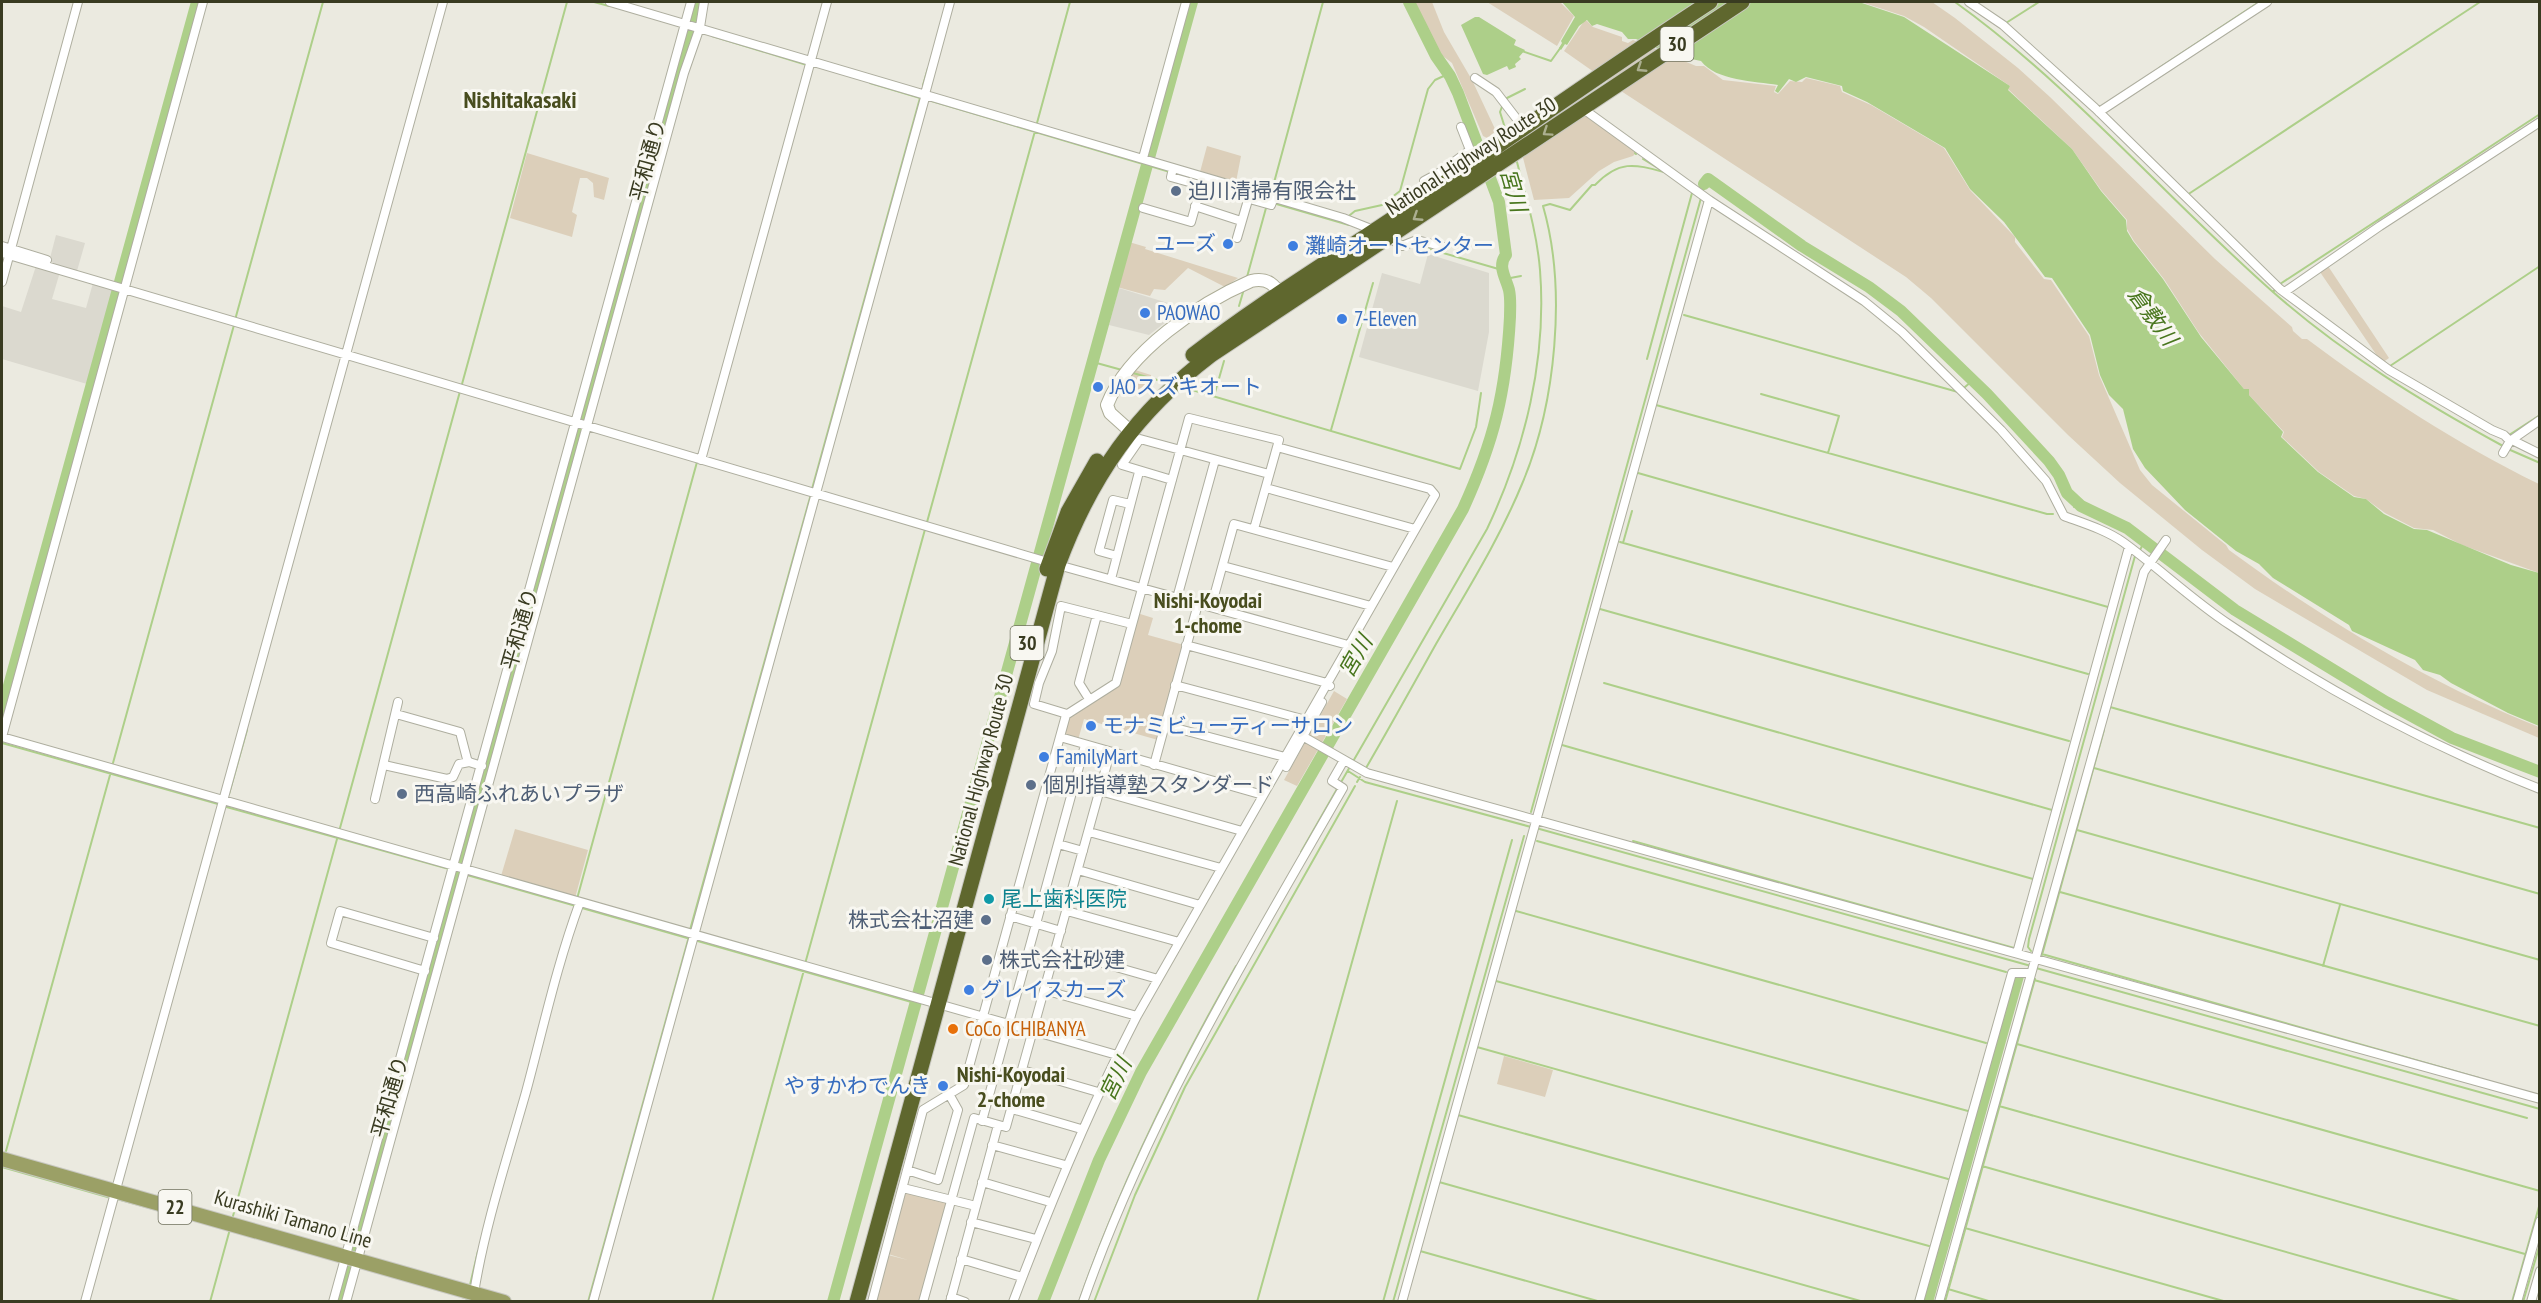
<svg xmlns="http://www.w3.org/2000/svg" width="2541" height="1303" font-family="'PT Sans Narrow','Noto Sans JP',sans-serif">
  <rect width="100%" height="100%" fill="#ebeae0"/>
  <path fill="#dbd9cf" d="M 56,235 L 85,243 L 77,271 L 49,262 Z
    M 1428,254 L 1489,273 L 1489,332 L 1478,391 L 1359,357 L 1382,273 L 1420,284 Z
    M 36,266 L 60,272 L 52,299 L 86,308 L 93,283 L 114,289 L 87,384 L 2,359 L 2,306 L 21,312 Z
    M 1119,288 L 1184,308 L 1149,335 L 1109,325 Z"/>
  <path fill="#dccfba" d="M 1414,2 L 1432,2 L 1444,32 L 1472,80 L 1496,131 L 1487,138 L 1483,136 L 1452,63 L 1439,53 Z
    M 1487,2 L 1560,2 L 1574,16 L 1557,46 Z
    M 1861,2 L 1932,2 L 1955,18 L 2018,68 L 2050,97 L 2215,259 L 2292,327 L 2293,331 L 2302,339 L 2307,339 C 2381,394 2457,444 2539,484 L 2539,573 L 2462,545 L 2433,530 L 2414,528 L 2385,513 L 2366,499 L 2354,496 L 2319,472 L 2282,437 L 2284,432 L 2249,395 L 2249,389 L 2244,389 L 2199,333 L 2164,279 L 2134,241 L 2127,229 L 2127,220 L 2101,190 L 2072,149 L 2008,89 L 2010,86 L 1924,27 L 1904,16 Z
    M 1584,21 L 1587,21 L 1593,27 L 1622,37 L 1622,41 L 1628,43 L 1633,40 L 1696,66 L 1704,66 L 1723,80 L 1776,86 L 1774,92 L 1778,94 L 1790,81 L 1802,82 L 1806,78 L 1840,86 L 1842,92 L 1871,105 L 1944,148 L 1970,190 L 2015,237 L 2015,242 L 2044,279 L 2051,280 L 2089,336 L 2099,375 L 2140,470 L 2152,485 L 2226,545 L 2229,550 C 2324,620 2429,683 2539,727 L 2539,738 L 2427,690 L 2255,589 L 2202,550 L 2120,483 L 2068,435 L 1931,298 L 1906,277 L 1621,91 L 1564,51 Z
    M 1580,115 L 1585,116 L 1637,152 L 1633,156 L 1614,162 L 1599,171 L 1569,198 L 1534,200 L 1522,154 Z
    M 1207,146 L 1241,156 L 1236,182 L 1200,172 Z
    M 527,153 L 609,178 L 604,200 L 594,197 L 593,183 L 587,178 L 580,178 L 572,212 L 577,215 L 572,237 L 510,218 Z
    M 1129,242 L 1146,247 L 1145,249 L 1238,278 L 1225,287 L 1188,268 L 1165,290 L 1154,289 L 1150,296 L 1117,287 Z
    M 2328,266 L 2389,358 L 2382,363 L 2320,272 Z
    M 1135,370 L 1151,375 L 1151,379 L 1140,391 L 1126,382 Z
    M 1137,613 L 1153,618 L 1148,635 L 1184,645 L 1158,740 L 1084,719 L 1078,740 L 1065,735 L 1069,715 L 1118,686 Z
    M 1334,691 L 1347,699 L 1297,786 L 1284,780 Z
    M 515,829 L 588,850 L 575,898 L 501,876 Z
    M 1504,1056 L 1553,1070 L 1545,1097 L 1497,1084 Z
    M 906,1191 L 949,1202 L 921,1301 L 874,1302 L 888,1255 L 908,1260 L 888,1254 Z"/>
  <path fill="#adcf89" d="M 1562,2 L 1859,2 L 1904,17 L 2010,86 L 2008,90 L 2072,149 L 2101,191 L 2126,220 L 2127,231 L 2133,241 L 2163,279 L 2201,337 L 2244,389 L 2249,389 L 2249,395 L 2283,432 L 2281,437 L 2318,472 L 2354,497 L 2366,499 L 2384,514 L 2414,529 L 2427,530 L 2511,565 L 2539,573 L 2539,726 L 2508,713 L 2451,683 L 2440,675 L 2423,670 L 2415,660 L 2352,631 L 2349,625 L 2273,578 L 2259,564 L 2236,551 L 2185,510 L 2145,468 L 2133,449 L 2123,409 L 2109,395 L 2100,375 L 2090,335 L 2052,278 L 2045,277 L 2004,222 L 1970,189 L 1945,148 L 1867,102 L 1843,91 L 1842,86 L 1806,77 L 1796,82 L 1789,79 L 1778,93 L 1775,91 L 1778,85 C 1755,81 1716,81 1701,61 L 1672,55 L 1636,39 L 1628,39 L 1622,32 L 1597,24 L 1592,26 L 1587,20 L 1579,26 L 1567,45 L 1565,44 L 1561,50 L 1559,48 L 1562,43 L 1561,41 L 1575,17 Z
    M 1475,17 L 1479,17 L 1516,40 L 1514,45 L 1525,50 L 1519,57 L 1521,59 L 1515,64 L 1516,67 L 1509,70 L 1507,66 L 1487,75 L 1483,74 L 1461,25 Z"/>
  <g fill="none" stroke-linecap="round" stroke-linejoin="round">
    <path stroke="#adcf89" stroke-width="2" d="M 594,2 L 609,6
      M 1955,2 C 2072,86 2165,197 2273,292 C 2342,353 2422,402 2503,446
      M 2006,23 L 2039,2
      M 712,36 L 807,65
      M 1522,51 L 1551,61 L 1561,47
      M 2159,68 L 2259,2
      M 870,83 L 920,98
      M 923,85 L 928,68
      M 1507,98 L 1525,89
      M 928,100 L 1170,172
      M 1503,104 L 1500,112 L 1505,128
      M 1037,123 L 1070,2
      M 1635,153 L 1636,154
      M 1643,159 L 1661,170
      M 1175,174 L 1193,179
      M 1272,190 L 1323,2
      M 1703,190 L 1704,184
      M 2187,195 L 2480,2
      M 1273,203 L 1349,225
      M 1350,215 L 1355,211 L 1382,205 L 1400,191 L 1428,89 L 1435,80 L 1448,74
      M 1419,246 L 1502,270
      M 1247,277 L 1266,208
      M 1505,279 L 1521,276
      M 2273,292 L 2280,284 L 2540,114
      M 1239,306 L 1244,289
      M 1684,315 L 1958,392
      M 235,320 L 323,2
      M 1647,359 L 1692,193
      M 1093,362 L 1122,370
      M 2390,366 L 2540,266
      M 1133,373 L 1168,383
      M 1182,387 L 1460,469 L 1476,427 L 1481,393
      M 1965,387 L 1972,381
      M 1761,394 L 1839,416 L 1828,453
      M 1214,396 L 1224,361
      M 1656,405 L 2047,514 L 2053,514
      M 1331,430 L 1373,283
      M 2509,435 L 2540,415
      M 2508,449 L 2540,463
      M 1638,473 L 2108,607
      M 812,489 L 920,98
      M 2074,507 L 2078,504
      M 1620,542 L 2088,674
      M 1623,543 L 1632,511
      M 2139,552 L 2144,542
      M 1600,609 L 2069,741
      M 1604,683 L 2052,810
      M 2109,710 L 2110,707 L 2540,828
      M 2,743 L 218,804
      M 1562,745 L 2033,879
      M 113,763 L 234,325
      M 1366,768 C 1390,727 1413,685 1436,644 C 1466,592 1499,540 1522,484 C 1556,404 1567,289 1543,206 L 1550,204 L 1570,210 L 1592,185 L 1595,185 C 1619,160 1634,164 1664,172
      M 2094,768 L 2540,894
      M 1348,771 L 1365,782 L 1531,827
      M 1357,782 L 1360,777
      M 1340,784 L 1487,529 C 1525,449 1547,359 1540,270 C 1537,233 1526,197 1517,162
      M 229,794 L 247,730
      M 223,806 L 449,869
      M 1531,812 L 1701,198
      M 340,828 L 567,2
      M 1536,828 L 2031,966
      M 2077,830 L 2540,960
      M 1537,841 L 2006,972
      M 1633,841 L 2014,948
      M 1301,852 L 1337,789
      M 467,875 L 576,906
      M 2060,892 L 2540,1026
      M 577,899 L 697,462
      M 582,908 L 915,1003
      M 1516,911 L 1986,1043
      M 690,930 L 811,494
      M 2031,951 L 2028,947 L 2029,939 L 2135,556
      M 2042,954 L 2479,1078
      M 2042,955 L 2104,730
      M 805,964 L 1035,131
      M 2323,966 L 2340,905
      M 2036,968 L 2540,1109
      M 2034,980 L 2527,1118
      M 1496,981 L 1968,1111
      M 2017,1044 L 2540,1191
      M 1996,1046 L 1998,1046
      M 1477,1047 L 1948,1179
      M 1999,1106 L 2525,1254
      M 1458,1115 L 1929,1246
      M 6,1151 L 110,775
      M 1982,1166 L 2463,1302
      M 2,1167 L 111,1198
      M 1958,1181 L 1960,1182
      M 1439,1182 L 1864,1302
      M 117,1199 L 172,1214
      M 233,1216 L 337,839
      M 1965,1228 L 2227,1302
      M 1939,1249 L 1941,1250
      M 1420,1251 L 1601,1302
      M 470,1285 L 478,1251
      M 1948,1289 L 1992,1302
      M 462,1297 L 477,1302
      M 210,1302 L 230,1229
      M 588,1302 L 688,940
      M 712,1302 L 804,970
      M 1079,1302 C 1120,1184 1174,1074 1236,966
      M 1094,1302 L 1135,1195 L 1185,1087 L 1355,786
      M 1257,1302 L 1397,801
      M 1383,1302 L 1512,840
      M 1393,1302 L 1524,836
      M 1945,1302 L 2035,979
      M 2512,1302 L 2540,1203
      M 2523,1302 L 2540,1244"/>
    <path stroke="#adcf89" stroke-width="12" d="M 1704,184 L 1708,179 L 1802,246 L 1869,287 L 1901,311 L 1987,394 L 2049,461 L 2059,475 L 2067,493 L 2081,506 L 2127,528 L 2235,610 L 2386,702 L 2452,738 L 2540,772
      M 2,711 L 197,2
      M 340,1302 L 699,2
      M 833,1302 L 1192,2
      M 1043,1302 L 1099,1160 L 1141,1072 L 1463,509 C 1494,441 1506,392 1510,317 C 1510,308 1511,299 1509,290 C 1506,278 1497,266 1506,255 L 1499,202 L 1458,93 L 1450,76 L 1436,56 L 1409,2
      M 1927,1302 L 2018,976"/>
    <defs>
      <path id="street" d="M 610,2 L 1343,218 L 1376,231
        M 1969,2 L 2003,25 L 2095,108 L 2280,289 L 2389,370 L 2492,430 L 2504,435 L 2510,441
        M 1475,78 L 1496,92 L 1523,127
        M 925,94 L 950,2
        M 1582,108 L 1709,200 L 1864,301 L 1902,332 L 2001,430 L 2046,481 L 2064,516 C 2083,523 2106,530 2123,542 C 2159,568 2192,600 2230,625 C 2327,691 2430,746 2540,789
        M 2099,112 L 2267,2
        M 1143,158 L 1186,2
        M 1173,168 L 1171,177 L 1271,205 L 1274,197
        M 1424,181 L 1439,173
        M 1445,182 L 1439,173 L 1470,150 L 1461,127
        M 1195,206 L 1241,221
        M 1143,208 L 1191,222 L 1202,183
        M 1388,237 L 1402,246 L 1417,240 L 1444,247
        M 1237,238 L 1248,200
        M 2,246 L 47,260
        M 2,253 L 1058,565 L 1348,645
        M 2,282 L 78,2
        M 2286,291 L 2380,226 L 2540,122
        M 2512,440 L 2540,454
        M 2503,453 L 2510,441 L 2540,420
        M 701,460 L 827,2
        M 1172,480 L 1122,465 L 1140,439 L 1269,474
        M 1266,488 L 1415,529
        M 1117,556 L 1099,551 L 1113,500 L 1130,504
        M 1223,566 L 1371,606
        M 1111,579 L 1139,472
        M 1177,598 L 1215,460
        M 1211,607 L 1234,524 L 1393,567
        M 1186,645 L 1327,683 L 1330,686
        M 1175,685 L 1306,720
        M 1089,699 L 1079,683 L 1097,615
        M 396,714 L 460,732 L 467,759 L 469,762 L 482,766
        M 1067,714 L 1034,704 L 1039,683 L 1052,651 L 1061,606 L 1132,624
        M 1164,725 L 1285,757
        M 2,737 L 1117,1055
        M 2,737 L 203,2
        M 1060,737 L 1263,795
        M 1304,737 L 1367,773 L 2540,1099
        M 384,765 L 447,779 L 453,777 L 459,764 L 469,762
        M 1154,765 L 1198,604
        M 1286,767 L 1322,702
        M 1049,776 L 1074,784
        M 1100,791 L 1242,831
        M 375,799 L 398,702
        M 1089,832 L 1221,868
        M 1058,844 L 1083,851
        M 1078,870 L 1200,905
        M 1067,911 L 1179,942
        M 1010,916 L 1061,931
        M 1056,950 L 1158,979
        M 2017,953 L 2129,547
        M 425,971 L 331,943 L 340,911 L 434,938
        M 1044,990 L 1137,1016
        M 1022,1070 L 1098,1092
        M 1012,1109 L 1081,1129
        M 982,1121 L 1085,745
        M 992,1145 L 1065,1165
        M 907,1170 L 938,1180 L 958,1110 L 949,1094
        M 982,1182 L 1050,1202
        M 903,1188 L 976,1206
        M 971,1222 L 1036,1239
        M 961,1259 L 1022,1277
        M 474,1293 C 485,1225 507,1159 526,1092 C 543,1029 557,964 580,902
        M 951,1297 L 965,1302
        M 85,1302 L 443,2
        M 333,1302 L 691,2
        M 346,1302 L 684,73 L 700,27 L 704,2
        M 593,1302 L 926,94
        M 872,1302 L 923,1110 L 964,1085 L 1066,715 L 1116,683 L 1189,418 L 1279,440 L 1254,529
        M 923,1302 L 974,1118 L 1006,1127 L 1110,753
        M 950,1302 L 998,1125
        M 1013,1302 C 1050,1204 1089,1109 1137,1016 L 1435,495 L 1430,489 L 1277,447
        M 1083,1302 C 1147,1119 1247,955 1343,788 L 1332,781 L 1344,760
        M 1402,1302 L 1709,200
        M 1919,1302 L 2012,973 L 2031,973
        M 1939,1302 L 2144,572 L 2166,540
        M 2517,1302 L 2540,1221
        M 2531,1302 L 2540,1271"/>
      <path id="secondary" d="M 1130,431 L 1110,413 L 1107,405 C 1128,351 1200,303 1251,281 C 1268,277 1275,285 1284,299"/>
      <path id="primary" d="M 2,1159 L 504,1302"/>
      <path id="highway" d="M 1193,355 C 1257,305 1328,262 1395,217 C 1500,145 1604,71 1710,2
        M 1047,569 L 1068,512 L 1097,461
        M 857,1302 L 1058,565 C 1091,476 1136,412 1211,355 L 1742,2"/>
    </defs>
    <use href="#street" stroke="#aeae9f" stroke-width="10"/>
    <use href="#secondary" stroke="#adad97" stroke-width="14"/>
    <use href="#primary" stroke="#c8c8c1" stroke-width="16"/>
    <use href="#highway" stroke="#c8c8c1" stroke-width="17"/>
    <use href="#street" stroke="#fff" stroke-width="8"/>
    <use href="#secondary" stroke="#fff" stroke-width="12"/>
    <use href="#primary" stroke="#9ba066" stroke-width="14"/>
    <use href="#highway" stroke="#5f672e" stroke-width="15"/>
  </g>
  <defs><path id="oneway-chevron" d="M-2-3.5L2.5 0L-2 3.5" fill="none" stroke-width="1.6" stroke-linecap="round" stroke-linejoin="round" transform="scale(1.5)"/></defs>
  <g stroke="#acaf90">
    <use href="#oneway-chevron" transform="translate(1641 68) rotate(147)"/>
    <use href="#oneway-chevron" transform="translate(1547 132) rotate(146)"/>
    <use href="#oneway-chevron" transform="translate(1417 217) rotate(147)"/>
  </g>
  <g fill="#5c6f8a" stroke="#f8f7f1" stroke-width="2">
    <circle cx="1176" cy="191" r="6"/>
    <circle cx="1031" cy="785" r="6"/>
    <circle cx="402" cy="794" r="6"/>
    <circle cx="986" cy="920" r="6"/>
    <circle cx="987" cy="960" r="6"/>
  </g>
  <g fill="#3f7fe0" stroke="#f8f7f1" stroke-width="2">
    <circle cx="1228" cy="244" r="6"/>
    <circle cx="1293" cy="246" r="6"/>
    <circle cx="1145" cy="313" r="6"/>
    <circle cx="1342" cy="319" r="6"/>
    <circle cx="1098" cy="387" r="6"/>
    <circle cx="1091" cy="726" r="6"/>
    <circle cx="1044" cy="757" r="6"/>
    <circle cx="969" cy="990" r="6"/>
    <circle cx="943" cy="1086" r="6"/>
  </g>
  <circle fill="#0f9aa8" stroke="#f8f7f1" stroke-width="2" cx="989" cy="899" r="6"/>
  <circle fill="#e8710a" stroke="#f8f7f1" stroke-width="2" cx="953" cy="1029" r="6"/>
  <g text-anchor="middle" stroke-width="6" stroke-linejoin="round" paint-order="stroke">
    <g fill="#f8f7f1" stroke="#72735f" stroke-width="1.5">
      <rect x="1660.5" y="27" width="33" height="34" rx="4.5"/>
      <rect x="1010.5" y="626" width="33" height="34" rx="4.5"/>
      <rect x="158.5" y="1190" width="33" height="34" rx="4.5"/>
    </g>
    <g font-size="20" font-weight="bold" fill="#393b21">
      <text x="1677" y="51">30</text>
      <text x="1027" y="650">30</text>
      <text x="175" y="1214">22</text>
    </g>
    <g font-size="21" fill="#393b21" stroke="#f8f7f1">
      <text transform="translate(1471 156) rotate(-33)" y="7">National Highway Route 30</text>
      <text transform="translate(648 160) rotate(-75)" y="7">平和通り</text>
      <text transform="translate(520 629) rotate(-74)" y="7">平和通り</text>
      <text transform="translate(981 770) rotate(-75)" y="7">National Highway Route 30</text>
      <text transform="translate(390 1097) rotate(-74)" y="7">平和通り</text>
      <text transform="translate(293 1219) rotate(16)" y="7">Kurashiki Tamano Line</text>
    </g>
    <g font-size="21" fill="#4e5e75" stroke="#f8f7f1" text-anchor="start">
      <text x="1188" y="198">迫川清掃有限会社</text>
      <text x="1043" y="792">個別指導塾スタンダード</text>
      <text x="414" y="801">西高崎ふれあいプラザ</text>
      <text x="974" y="927" text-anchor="end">株式会社沼建</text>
      <text x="999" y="967">株式会社砂建</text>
    </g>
    <g font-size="21" fill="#366cbe" stroke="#f8f7f1" text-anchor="start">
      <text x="1216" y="251" text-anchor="end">ユーズ</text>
      <text x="1305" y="253">灘崎オートセンター</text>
      <text x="1157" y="320">PAOWAO</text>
      <text x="1354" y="326">7-Eleven</text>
      <text x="1110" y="394">JAOスズキオート</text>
      <text x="1103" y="733">モナミビューティーサロン</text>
      <text x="1056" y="764">FamilyMart</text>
      <text x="981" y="997">グレイスカーズ</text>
      <text x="931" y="1093" text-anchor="end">やすかわでんき</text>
    </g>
    <g font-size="21" fill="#0d838f" stroke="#f8f7f1" text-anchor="start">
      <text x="1001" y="906">尾上歯科医院</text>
    </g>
    <g font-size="21" fill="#c56008" stroke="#f8f7f1" text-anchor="start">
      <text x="965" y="1036">CoCo ICHIBANYA</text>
    </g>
    <g font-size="22" font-style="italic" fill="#48761d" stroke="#f8f7f1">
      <text transform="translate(1514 190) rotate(74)" y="8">宮川</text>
      <text transform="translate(2153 316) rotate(54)" y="8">倉敷川</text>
      <text transform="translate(1355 656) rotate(-60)" y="8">宮川</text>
      <text transform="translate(1115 1079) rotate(-64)" y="8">宮川</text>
    </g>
    <g font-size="22" font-weight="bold" fill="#484d1e" stroke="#f8f7f1">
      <text x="1208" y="608">Nishi-Koyodai<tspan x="1208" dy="25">1-chome</tspan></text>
      <text x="1011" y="1082">Nishi-Koyodai<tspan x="1011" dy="25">2-chome</tspan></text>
    </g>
    <g font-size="24" font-weight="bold" fill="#484d1e" stroke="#f8f7f1">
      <text x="520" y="108">Nishitakasaki</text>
    </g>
  </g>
  <rect width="2541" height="1303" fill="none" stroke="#393b21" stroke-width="6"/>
</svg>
